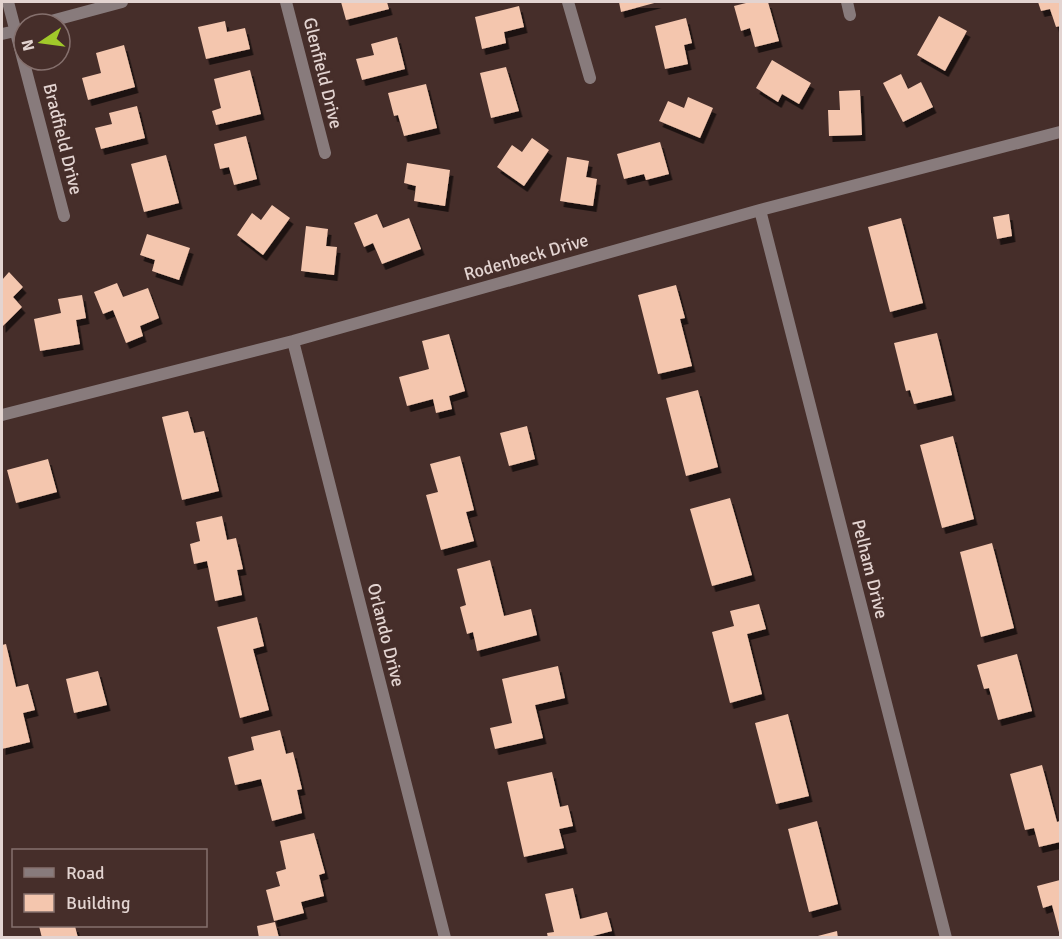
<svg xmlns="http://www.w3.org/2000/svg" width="1062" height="939" font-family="Signika,sans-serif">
  <defs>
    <filter id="shadow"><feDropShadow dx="3.5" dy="6" stdDeviation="0" flood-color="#0009"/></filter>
  </defs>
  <rect width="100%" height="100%" fill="#462e2a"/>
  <path fill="#f4c6ae" filter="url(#shadow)" d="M 341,2 L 387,2 L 389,9 L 346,20 Z
    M 619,2 L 658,2 L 621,12 Z
    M 750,2 L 768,2 L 779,41 L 755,47 L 750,28 L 741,31 L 734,6 Z
    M 1038,2 L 1060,2 L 1060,26 L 1056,27 L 1050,9 L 1041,11 Z
    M 519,6 L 524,27 L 504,32 L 506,43 L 482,49 L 475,17 Z
    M 939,16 L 967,31 L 945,71 L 917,55 Z
    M 686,18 L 692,43 L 684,45 L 688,64 L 665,69 L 655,26 Z
    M 225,21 L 227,32 L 245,28 L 250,49 L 206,59 L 198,27 Z
    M 397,37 L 405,69 L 362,80 L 356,59 L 374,55 L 371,44 Z
    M 124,45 L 135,87 L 88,100 L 82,78 L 101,73 L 96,53 Z
    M 772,60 L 811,83 L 799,104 L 782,94 L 778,102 L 756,88 Z
    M 506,67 L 519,111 L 491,118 L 480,73 Z
    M 250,70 L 261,114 L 216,125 L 212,111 L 221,108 L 214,79 Z
    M 901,74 L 908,89 L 921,82 L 933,107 L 903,122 L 883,83 Z
    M 426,84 L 437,128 L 404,136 L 398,115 L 394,116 L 388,93 Z
    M 860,90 L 862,135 L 829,136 L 828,110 L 840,110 L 839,91 Z
    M 688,97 L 713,108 L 700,138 L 659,121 L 668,101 L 684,108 Z
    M 137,106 L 145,138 L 101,149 L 95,128 L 112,124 L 109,113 Z
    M 246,136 L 257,179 L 234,185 L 229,167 L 220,169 L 214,144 Z
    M 532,138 L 549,150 L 524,186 L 497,167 L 512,145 L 522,152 Z
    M 660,142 L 669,174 L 646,180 L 644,174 L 624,179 L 617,154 Z
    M 166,155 L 179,203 L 144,212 L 131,164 Z
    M 567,157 L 589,161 L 586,177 L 597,179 L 593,206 L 560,201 Z
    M 407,163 L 450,170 L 445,206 L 414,201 L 416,186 L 404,183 Z
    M 272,205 L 290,218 L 263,255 L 237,235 L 252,213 L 261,220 Z
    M 377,214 L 383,228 L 409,218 L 421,249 L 382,264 L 373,243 L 364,247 L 354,223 Z
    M 1009,214 L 1012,236 L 997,239 L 993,217 Z
    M 901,218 L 923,303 L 890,312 L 868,227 Z
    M 306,226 L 328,229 L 326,246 L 337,247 L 334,275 L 301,271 Z
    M 147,234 L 190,248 L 179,280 L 152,271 L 155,260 L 140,255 Z
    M 9,272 L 23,287 L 13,297 L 22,307 L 2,327 L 2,280 Z
    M 117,283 L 123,297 L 148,288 L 159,318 L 140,326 L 143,336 L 126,343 L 113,310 L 103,314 L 94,292 Z
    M 676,285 L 685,318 L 680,319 L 692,366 L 658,374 L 638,295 Z
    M 82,295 L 86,318 L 76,320 L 80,344 L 40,351 L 34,319 L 61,313 L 58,299 Z
    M 937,333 L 952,395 L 914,404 L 910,390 L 906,391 L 894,343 Z
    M 449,334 L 465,391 L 449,396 L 452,409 L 436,413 L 433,399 L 407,406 L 399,377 L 429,369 L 422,341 Z
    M 698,390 L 718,467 L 686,476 L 666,398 Z
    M 188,411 L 194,433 L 204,431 L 219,491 L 182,500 L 162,417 Z
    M 527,426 L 535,459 L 509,466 L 500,433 Z
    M 953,436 L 974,519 L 942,528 L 920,445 Z
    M 460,456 L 474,510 L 466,512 L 474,541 L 441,550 L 426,495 L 438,492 L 430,464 Z
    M 48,459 L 57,492 L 16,503 L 7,470 Z
    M 730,498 L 752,575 L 712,586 L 690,509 Z
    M 222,516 L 227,540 L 236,538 L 243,569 L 237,570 L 242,595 L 215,601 L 207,561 L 194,564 L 190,544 L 200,541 L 196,522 Z
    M 992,543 L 1014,628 L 981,637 L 960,552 Z
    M 490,560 L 504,616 L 531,609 L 537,635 L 477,651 L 473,632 L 467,634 L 460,607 L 466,605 L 457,569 Z
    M 759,604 L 766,629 L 747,634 L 762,694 L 730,703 L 712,632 L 734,626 L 730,611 Z
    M 257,617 L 264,646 L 253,649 L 269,710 L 240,718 L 217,627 Z
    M 6,644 L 16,687 L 28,684 L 35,710 L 23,713 L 30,742 L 2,749 L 2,645 Z
    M 1017,654 L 1032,711 L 998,720 L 989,688 L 984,689 L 977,665 Z
    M 558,666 L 565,698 L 535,705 L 543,738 L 495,749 L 490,728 L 512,723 L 502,679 Z
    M 98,671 L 107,705 L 74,713 L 66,679 Z
    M 788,714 L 809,796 L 776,804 L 755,723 Z
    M 280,730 L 286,754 L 293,752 L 302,789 L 297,790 L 302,813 L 272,821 L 261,779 L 235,785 L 228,757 L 254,750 L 251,737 Z
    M 1042,765 L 1057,822 L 1060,821 L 1060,842 L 1039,847 L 1034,828 L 1025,830 L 1010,774 Z
    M 552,772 L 560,807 L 568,805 L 573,826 L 559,829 L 564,848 L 524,857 L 507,782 Z
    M 817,821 L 838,904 L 809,912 L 788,829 Z
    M 314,833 L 325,873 L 319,875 L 324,896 L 301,902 L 304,913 L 274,921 L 266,890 L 280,886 L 276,872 L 286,869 L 280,841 Z
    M 1060,880 L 1060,936 L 1052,905 L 1043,908 L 1037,886 Z
    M 573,888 L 580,919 L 607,912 L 612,931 L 585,938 L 548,938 L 547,933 L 554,932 L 545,894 Z
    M 275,922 L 279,938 L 259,938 L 257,926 Z
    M 39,926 L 75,926 L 78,938 L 42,938 Z
    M 837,931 L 838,938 L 814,938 L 814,937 Z"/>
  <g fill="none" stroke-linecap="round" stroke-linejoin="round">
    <path stroke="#887b7c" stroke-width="12" d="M 8,2 L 64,216
      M 286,2 L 325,153
      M 568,2 L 590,78
      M 847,2 L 850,15
      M 40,24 L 122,2
      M 2,34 L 24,29
      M 760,210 L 946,938
      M 293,341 L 445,938
      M 2,415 L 293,341 L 760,210 L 1060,132"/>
  </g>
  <g text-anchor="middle" stroke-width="6" stroke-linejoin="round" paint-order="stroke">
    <g font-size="18" fill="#e3d4d1" stroke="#462e2a">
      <text transform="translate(323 73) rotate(76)" y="6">Glenfield Drive</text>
      <text transform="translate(63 139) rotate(76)" y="6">Bradfield Drive</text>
      <text transform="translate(526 257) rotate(-16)" y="6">Rodenbeck Drive</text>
      <text transform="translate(870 569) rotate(76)" y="6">Pelham Drive</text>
      <text transform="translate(386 635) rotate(76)" y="6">Orlando Drive</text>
    </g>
  </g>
  <rect width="1062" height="939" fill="none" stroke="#e3d4d1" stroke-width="6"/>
  <rect x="12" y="849" width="195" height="78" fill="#462e2a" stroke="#85706d" stroke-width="1.5"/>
  <rect x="24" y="868" width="30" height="9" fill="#887b7c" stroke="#85706d" stroke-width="1.5"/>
  <text x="66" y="879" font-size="18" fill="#e3d4d1">Road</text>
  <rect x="24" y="894" width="30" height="18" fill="#f4c6ae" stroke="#85706d" stroke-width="1.5"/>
  <text x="66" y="909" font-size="18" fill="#e3d4d1">Building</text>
  <g transform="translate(42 42) rotate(257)"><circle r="28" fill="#462e2a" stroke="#85706d" stroke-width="1.5"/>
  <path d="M0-4.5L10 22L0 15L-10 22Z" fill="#a1c92a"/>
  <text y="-9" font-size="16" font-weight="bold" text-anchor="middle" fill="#e3d4d1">N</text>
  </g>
</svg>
